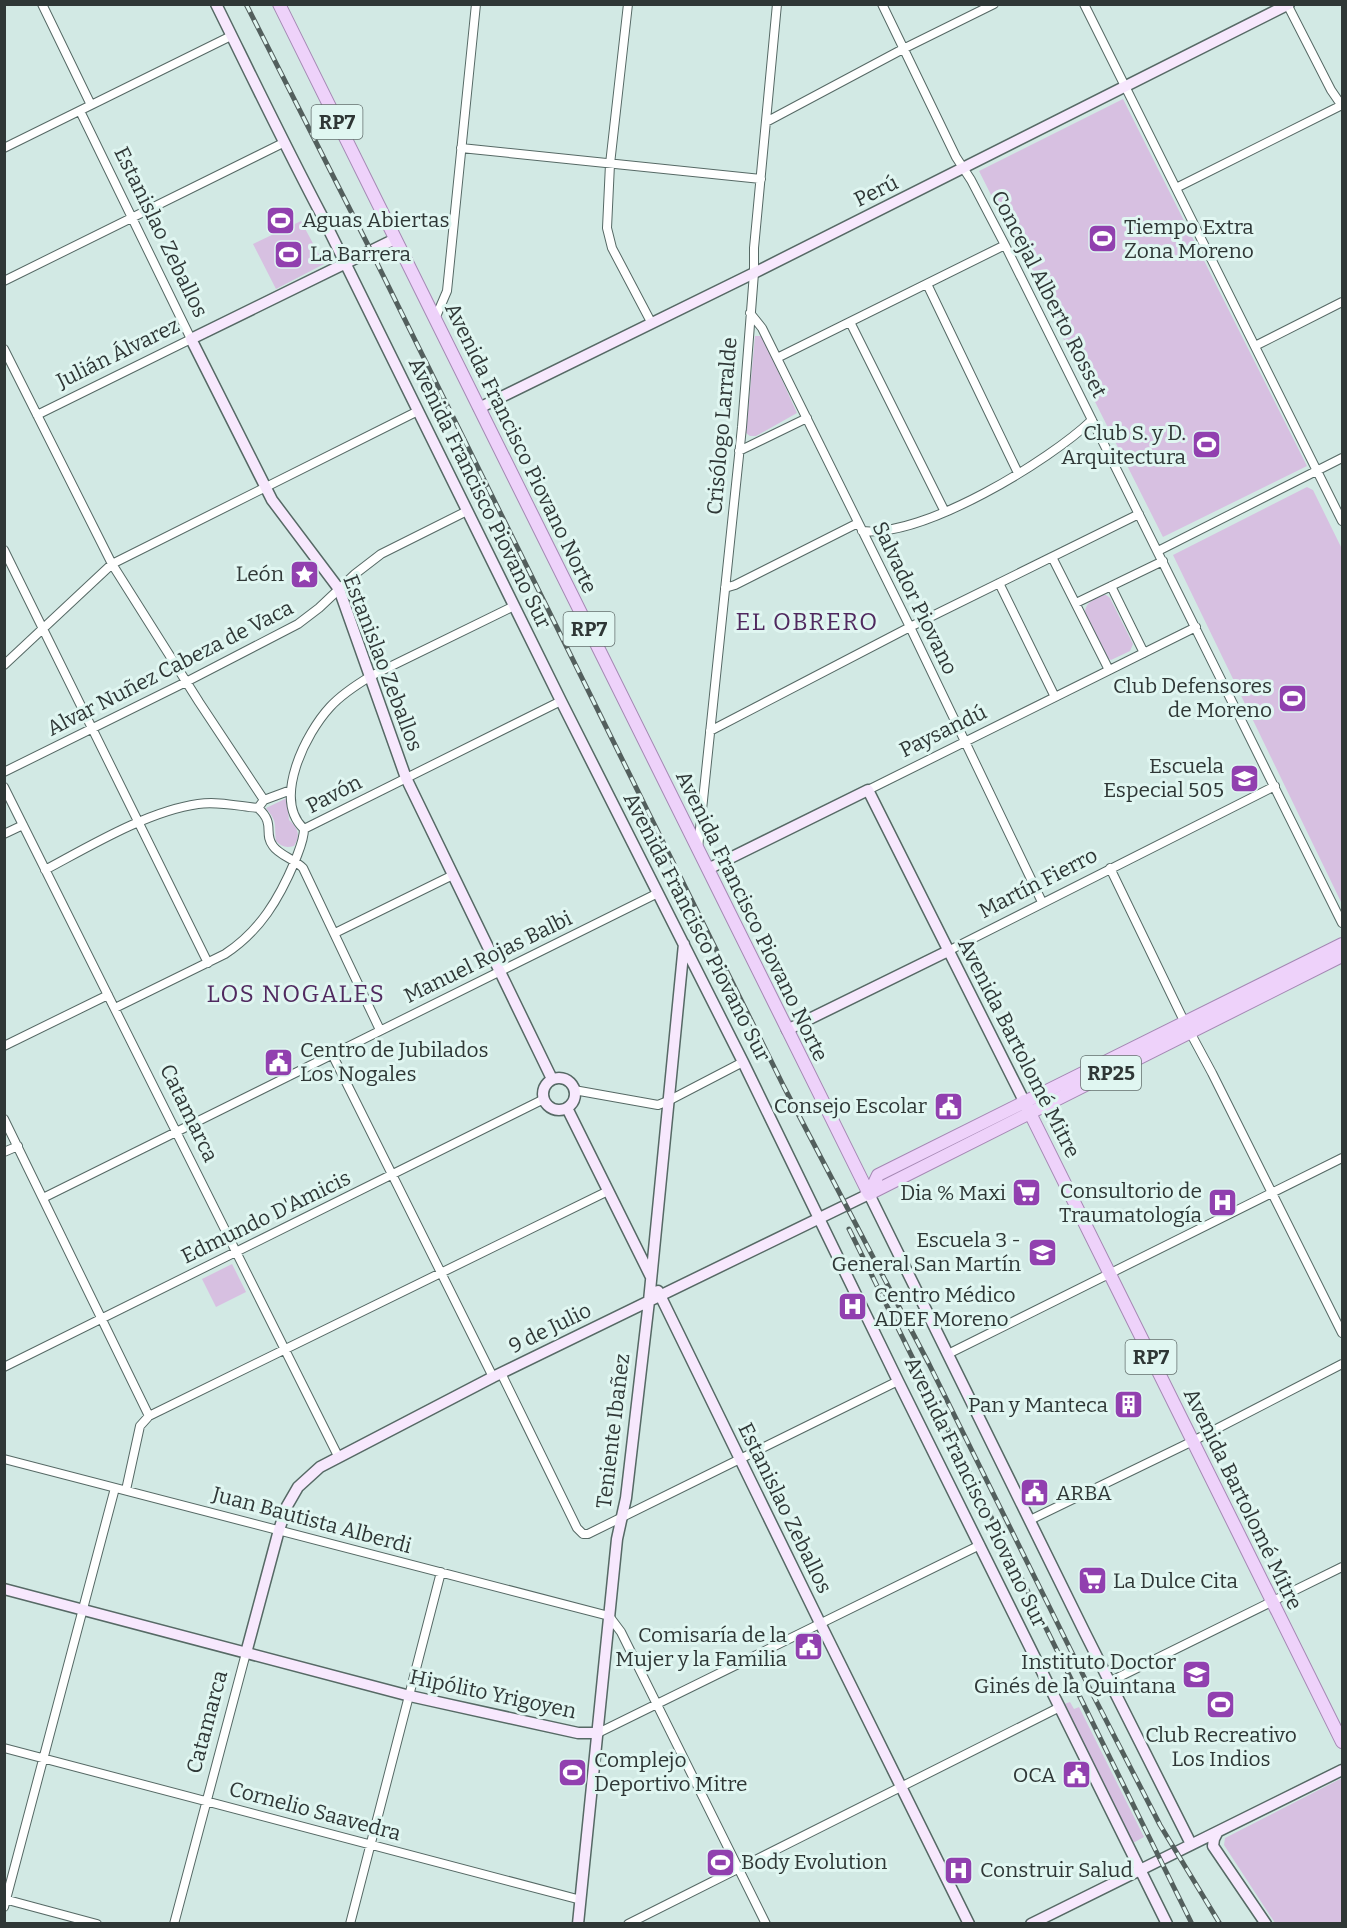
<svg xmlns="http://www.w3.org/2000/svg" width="1347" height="1928" font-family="Bitter,serif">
  <rect width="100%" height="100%" fill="#d2e9e4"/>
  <path fill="#d7c0e1" d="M 1123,99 L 1307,466 L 1163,537 L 979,171 Z
    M 301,221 L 324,264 L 276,289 L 253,244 Z
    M 755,336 L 762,336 L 797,413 L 756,436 L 750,436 L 746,433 Z
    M 1307,487 L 1313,490 L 1342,549 L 1342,904 L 1173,555 Z
    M 1103,595 L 1106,595 L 1110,598 L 1133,644 L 1130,651 L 1111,660 L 1108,658 L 1085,614 C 1085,602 1093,600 1103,595 Z
    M 287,798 L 289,820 C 298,828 301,835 294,846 C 286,848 282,847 276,841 C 274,823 278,823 266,808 Z
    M 232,1264 L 246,1292 L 216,1307 L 202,1279 Z
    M 1070,1702 L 1074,1709 L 1079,1707 L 1144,1837 L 1133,1843 L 1064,1704 Z
    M 1342,1778 L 1342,1923 L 1275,1923 L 1224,1845 L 1225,1838 Z"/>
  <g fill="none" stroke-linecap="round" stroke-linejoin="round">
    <defs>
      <path id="street" d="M 42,4 L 91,105
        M 628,4 L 610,164 L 607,228 L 612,248 L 651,322
        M 882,4 L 956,157 L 971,180 L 1005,245 L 1342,923
        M 1084,4 L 1342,521
        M 1287,4 L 1331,90 L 1342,106
        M 766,122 L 903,49 L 994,4
        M 4,148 L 231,36
        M 461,148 L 761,179
        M 1176,188 L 1342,105
        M 4,281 L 283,143
        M 927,284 L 1018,473
        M 750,313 L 762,328 L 910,627 L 1042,902
        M 435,319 L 447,291 L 476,4
        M 850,322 L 945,512
        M 1255,346 L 1342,302
        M 4,349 L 112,564 L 199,702 L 264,800
        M 777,358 L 1005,245
        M 37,415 L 191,339 L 80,111
        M 739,451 L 807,418
        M 862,531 C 923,538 1049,461 1092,420
        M 4,550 L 208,963
        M 1158,551 L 1342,458
        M 1052,557 L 1109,670
        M 999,583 L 1055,697
        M 1111,586 L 1144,653
        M 725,588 L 735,585 L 858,523
        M 1076,603 L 1163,561
        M 4,665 L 112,564 L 418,411
        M 710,731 L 910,627 L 1139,514
        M 4,772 L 186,682 L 298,624 L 319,608 L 355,574 L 381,554 L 467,511
        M 4,787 L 338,1456
        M 868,790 L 1196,627
        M 258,808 C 276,824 263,833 273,846 C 279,855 294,859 303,868 L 380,1030
        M 304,829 C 272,799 306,733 330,707 C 341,695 356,685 371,676 L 514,606
        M 304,829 L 561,701
        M 4,834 L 23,825
        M 698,848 L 742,427 L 754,273 L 754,248 L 777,4
        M 1110,868 L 1184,1021 L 1212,1073 L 1342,1333
        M 45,870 C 90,846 148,811 198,804 C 218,801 238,806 258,808 L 264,800 L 291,790
        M 335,933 L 453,875
        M 948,951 L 1275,786
        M 115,1008 L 225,954 C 260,931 279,899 295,861 C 299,850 304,840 304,829
        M 4,1046 L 108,995
        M 332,1054 L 493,1377
        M 574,1090 L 658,1105 L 668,1101 L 743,1062
        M 4,1119 L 149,1416
        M 4,1152 L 18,1146
        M 43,1198 L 658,893
        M 948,1354 L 1342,1158
        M 4,1367 L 544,1099
        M 501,1373 L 577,1528 L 583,1534 L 588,1534 L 898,1381
        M 4,1459 L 609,1616 L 621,1632 L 766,1924
        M 126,1490 L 140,1426 L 149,1416 L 608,1191
        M 1030,1520 L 1193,1441 L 1342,1364
        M 1109,1682 L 1342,1567
        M 598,1733 L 980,1545
        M 4,1748 L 581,1900
        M 4,1899 L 97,1924
        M 4,1907 L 115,1488
        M 174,1924 L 246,1653
        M 350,1924 L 441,1572
        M 628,1924 L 1060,1707"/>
      <path id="secondary" d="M 216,4 C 251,75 285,146 322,216 L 561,701 L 743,1062 L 898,1381 L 1167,1924
        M 395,239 L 191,339 L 272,500 L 339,589 L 406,778 L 552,1079
        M 479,408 L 754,273 L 1289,4
        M 708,869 L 868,790 L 1024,1101
        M 787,1030 L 948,951
        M543 1094a16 16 0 1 1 32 0a16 16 0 1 1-32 0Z
        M 567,1108 L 651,1277
        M 658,1291 L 820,1623 L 969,1924
        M 4,1589 L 410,1696 L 578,1733 L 598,1733
        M 246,1653 L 279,1530 L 287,1506 L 298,1487 L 320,1467 L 493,1377 L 869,1194 L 1085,1633 L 1191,1844
        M 1217,1833 L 1214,1839 L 1213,1846 L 1266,1924
        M 578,1924 L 617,1539 L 626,1498 L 649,1301 L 684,944
        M 1031,1924 L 1342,1770"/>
      <path id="primary" d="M 279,4 L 869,1194
        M 1024,1101 L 1342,1742
        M 869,1194 L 878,1175 L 1342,944
        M 869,1194 L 1342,956"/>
    </defs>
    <use href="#street" stroke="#566965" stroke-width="10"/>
    <use href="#secondary" stroke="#566965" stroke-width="13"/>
    <use href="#primary" stroke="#a488b3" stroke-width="14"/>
    <use href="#street" stroke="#fff" stroke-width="8"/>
    <use href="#secondary" stroke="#f7e8fd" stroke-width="10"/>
    <use href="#primary" stroke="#eed2fa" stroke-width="12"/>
    <defs>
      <path id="rail" d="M 246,4 L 371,251 L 784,1087 L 929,1364 L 1091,1691 L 1160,1825 L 1220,1924
        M 849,1229 L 1192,1924"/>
    </defs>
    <use href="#rail" stroke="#535f5d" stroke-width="5"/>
    <use href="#rail" stroke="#e0f6f1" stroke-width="3" stroke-dasharray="9" stroke-linecap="butt"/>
  </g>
  <defs>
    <symbol id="stadium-square" viewBox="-11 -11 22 22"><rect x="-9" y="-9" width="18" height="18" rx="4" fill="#9140af" stroke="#e0f6f1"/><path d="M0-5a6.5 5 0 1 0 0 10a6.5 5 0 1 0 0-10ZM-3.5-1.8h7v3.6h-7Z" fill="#fff"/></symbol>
    <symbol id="sight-square" viewBox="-11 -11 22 22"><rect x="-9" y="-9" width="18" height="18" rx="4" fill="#9140af" stroke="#e0f6f1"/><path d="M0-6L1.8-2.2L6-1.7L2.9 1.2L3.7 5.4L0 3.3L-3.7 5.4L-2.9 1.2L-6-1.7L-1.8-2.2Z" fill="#fff"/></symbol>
    <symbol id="school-square" viewBox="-11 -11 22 22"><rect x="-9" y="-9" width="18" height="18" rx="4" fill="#9140af" stroke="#e0f6f1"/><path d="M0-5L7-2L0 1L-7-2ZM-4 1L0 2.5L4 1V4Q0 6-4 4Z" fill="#fff"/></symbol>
    <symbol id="civic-square" viewBox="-11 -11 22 22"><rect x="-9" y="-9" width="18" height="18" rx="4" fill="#9140af" stroke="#e0f6f1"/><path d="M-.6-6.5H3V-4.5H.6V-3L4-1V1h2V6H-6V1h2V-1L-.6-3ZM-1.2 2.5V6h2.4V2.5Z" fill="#fff"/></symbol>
    <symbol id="supermarket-square" viewBox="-11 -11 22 22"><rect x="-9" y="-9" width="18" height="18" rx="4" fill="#9140af" stroke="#e0f6f1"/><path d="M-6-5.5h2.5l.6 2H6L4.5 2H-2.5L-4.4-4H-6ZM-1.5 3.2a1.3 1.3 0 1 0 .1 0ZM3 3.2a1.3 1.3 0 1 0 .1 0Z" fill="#fff"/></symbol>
    <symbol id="hospital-square" viewBox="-11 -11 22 22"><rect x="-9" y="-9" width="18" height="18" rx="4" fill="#9140af" stroke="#e0f6f1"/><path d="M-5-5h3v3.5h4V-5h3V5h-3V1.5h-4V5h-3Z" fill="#fff"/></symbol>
    <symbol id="building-square" viewBox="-11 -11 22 22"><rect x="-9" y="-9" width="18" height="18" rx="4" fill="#9140af" stroke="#e0f6f1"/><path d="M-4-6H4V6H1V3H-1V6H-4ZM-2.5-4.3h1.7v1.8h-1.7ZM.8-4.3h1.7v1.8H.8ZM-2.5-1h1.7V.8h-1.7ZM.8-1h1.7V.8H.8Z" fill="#fff"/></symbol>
    <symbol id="university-square" viewBox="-11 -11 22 22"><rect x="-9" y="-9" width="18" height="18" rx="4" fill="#9140af" stroke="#e0f6f1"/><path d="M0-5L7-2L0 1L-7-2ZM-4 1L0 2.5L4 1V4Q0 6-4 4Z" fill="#fff"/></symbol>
  </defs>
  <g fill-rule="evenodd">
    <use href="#stadium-square" x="264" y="204" width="33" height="33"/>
    <use href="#stadium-square" x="1086" y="222" width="33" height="33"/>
    <use href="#stadium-square" x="272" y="238" width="33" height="33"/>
    <use href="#stadium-square" x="1190" y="428" width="33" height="33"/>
    <use href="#sight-square" x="288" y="558" width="33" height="33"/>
    <use href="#stadium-square" x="1276" y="682" width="33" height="33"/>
    <use href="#school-square" x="1228" y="762" width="33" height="33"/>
    <use href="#civic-square" x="262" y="1046" width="33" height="33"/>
    <use href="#civic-square" x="932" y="1090" width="33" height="33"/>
    <use href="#supermarket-square" x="1010" y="1176" width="33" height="33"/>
    <use href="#hospital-square" x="1206" y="1186" width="33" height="33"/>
    <use href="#school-square" x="1026" y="1236" width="33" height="33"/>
    <use href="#hospital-square" x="836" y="1290" width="33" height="33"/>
    <use href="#building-square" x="1112" y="1388" width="33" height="33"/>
    <use href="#civic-square" x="1018" y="1476" width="33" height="33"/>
    <use href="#supermarket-square" x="1076" y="1564" width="33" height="33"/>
    <use href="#civic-square" x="792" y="1630" width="33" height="33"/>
    <use href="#university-square" x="1180" y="1658" width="33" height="33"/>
    <use href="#stadium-square" x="1204" y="1688" width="33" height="33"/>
    <use href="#stadium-square" x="556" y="1756" width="33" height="33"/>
    <use href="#civic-square" x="1060" y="1758" width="33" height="33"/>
    <use href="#stadium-square" x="704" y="1846" width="33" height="33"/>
    <use href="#hospital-square" x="942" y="1854" width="33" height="33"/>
  </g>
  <g text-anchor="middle" stroke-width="6" stroke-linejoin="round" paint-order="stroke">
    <g fill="#e0f6f1" stroke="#64706e" stroke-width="1.5">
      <rect x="311.5" y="105" width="51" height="34" rx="4.5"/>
      <rect x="563.5" y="612" width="51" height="34" rx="4.5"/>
      <rect x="1081" y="1056" width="60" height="34" rx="4.5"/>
      <rect x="1125.5" y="1340" width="51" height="34" rx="4.5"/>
    </g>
    <g font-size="20" font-weight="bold" fill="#2f3736">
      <text x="337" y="129">RP7</text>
      <text x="589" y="636">RP7</text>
      <text x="1111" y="1080">RP25</text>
      <text x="1151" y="1364">RP7</text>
    </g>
    <g font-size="21" fill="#2f3736" stroke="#e0f6f1">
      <text transform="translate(876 191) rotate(-26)" y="7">Perú</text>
      <text transform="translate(161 232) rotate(64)" y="7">Estanislao Zeballos</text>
      <text transform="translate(1049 294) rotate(63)" y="7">Concejal Alberto Rosset</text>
      <text transform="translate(118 353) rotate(-26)" y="7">Julián Álvarez</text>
      <text transform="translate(722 426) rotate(-85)" y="7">Crisólogo Larralde</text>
      <text transform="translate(521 448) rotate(64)" y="7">Avenida Francisco Piovano Norte</text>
      <text transform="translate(480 493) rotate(64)" y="7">Avenida Francisco Piovano Sur</text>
      <text transform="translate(915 598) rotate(64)" y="7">Salvador Piovano</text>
      <text transform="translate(383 663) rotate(69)" y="7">Estanislao Zeballos</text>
      <text transform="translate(170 668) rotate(-27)" y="7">Alvar Nuñez Cabeza de Vaca</text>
      <text transform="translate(943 731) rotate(-26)" y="7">Paysandú</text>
      <text transform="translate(334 794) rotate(-27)" y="7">Pavón</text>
      <text transform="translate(1038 883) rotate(-27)" y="7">Martín Fierro</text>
      <text transform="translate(752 916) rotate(64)" y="7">Avenida Francisco Piovano Norte</text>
      <text transform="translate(697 927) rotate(63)" y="7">Avenida Francisco Piovano Sur</text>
      <text transform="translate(488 957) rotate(-26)" y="7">Manuel Rojas Balbi</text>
      <text transform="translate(1019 1048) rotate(63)" y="7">Avenida Bartolomé Mitre</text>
      <text transform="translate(189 1113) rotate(64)" y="7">Catamarca</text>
      <text transform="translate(266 1217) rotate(-26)" y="7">Edmundo D'Amicis</text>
      <text transform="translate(550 1328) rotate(-26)" y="7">9 de Julio</text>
      <text transform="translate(613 1431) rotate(-83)" y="7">Teniente Ibañez</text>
      <text transform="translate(976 1492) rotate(64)" y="7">Avenida Francisco Piovano Sur</text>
      <text transform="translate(1243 1499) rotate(64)" y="7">Avenida Bartolomé Mitre</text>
      <text transform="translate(785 1508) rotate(64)" y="7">Estanislao Zeballos</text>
      <text transform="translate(312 1520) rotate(15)" y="7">Juan Bautista Alberdi</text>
      <text transform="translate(493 1694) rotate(12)" y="7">Hipólito Yrigoyen</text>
      <text transform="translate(207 1722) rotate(-75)" y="7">Catamarca</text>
      <text transform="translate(315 1811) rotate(15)" y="7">Cornelio Saavedra</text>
    </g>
    <g font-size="21" fill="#2f3736" stroke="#e0f6f1" text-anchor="end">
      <text x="302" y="227" text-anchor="start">Aguas Abiertas</text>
      <text x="1124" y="234" text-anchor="start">Tiempo Extra<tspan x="1124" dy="24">Zona Moreno</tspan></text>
      <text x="310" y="261" text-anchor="start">La Barrera</text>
      <text x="1186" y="440">Club S. y D.<tspan x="1186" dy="24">Arquitectura</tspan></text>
      <text x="284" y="581">León</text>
      <text x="1272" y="693">Club Defensores<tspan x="1272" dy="24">de Moreno</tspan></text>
      <text x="1224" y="773">Escuela<tspan x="1224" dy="24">Especial 505</tspan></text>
      <text x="300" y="1057" text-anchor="start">Centro de Jubilados<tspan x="300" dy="24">Los Nogales</tspan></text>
      <text x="927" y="1113">Consejo Escolar</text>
      <text x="1202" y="1198">Consultorio de<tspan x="1202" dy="24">Traumatología</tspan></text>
      <text x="1006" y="1200">Dia % Maxi</text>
      <text x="1021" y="1247">Escuela 3 -<tspan x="1021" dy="24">General San Martín</tspan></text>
      <text x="874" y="1302" text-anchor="start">Centro Médico<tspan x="874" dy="24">ADEF Moreno</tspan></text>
      <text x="1108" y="1412">Pan y Manteca</text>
      <text x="1056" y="1500" text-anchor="start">ARBA</text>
      <text x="1113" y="1588" text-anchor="start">La Dulce Cita</text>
      <text x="787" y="1642">Comisaría de la<tspan x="787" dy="24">Mujer y la Familia</tspan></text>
      <text x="1176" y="1669">Instituto Doctor<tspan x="1176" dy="24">Ginés de la Quintana</tspan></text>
      <text x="1221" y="1742" text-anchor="middle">Club Recreativo<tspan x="1221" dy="24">Los Indios</tspan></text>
      <text x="594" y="1767" text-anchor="start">Complejo<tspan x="594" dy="24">Deportivo Mitre</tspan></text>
      <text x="1056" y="1782">OCA</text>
      <text x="741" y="1869" text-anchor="start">Body Evolution</text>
      <text x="980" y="1877" text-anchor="start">Construir Salud</text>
    </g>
    <g font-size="24" letter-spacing="1.5" fill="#50295f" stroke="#e0f6f1">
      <text x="807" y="630">EL OBRERO</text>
      <text x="296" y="1002">LOS NOGALES</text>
    </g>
  </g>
  <rect width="1347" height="1928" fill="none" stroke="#2f3736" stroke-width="12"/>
</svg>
